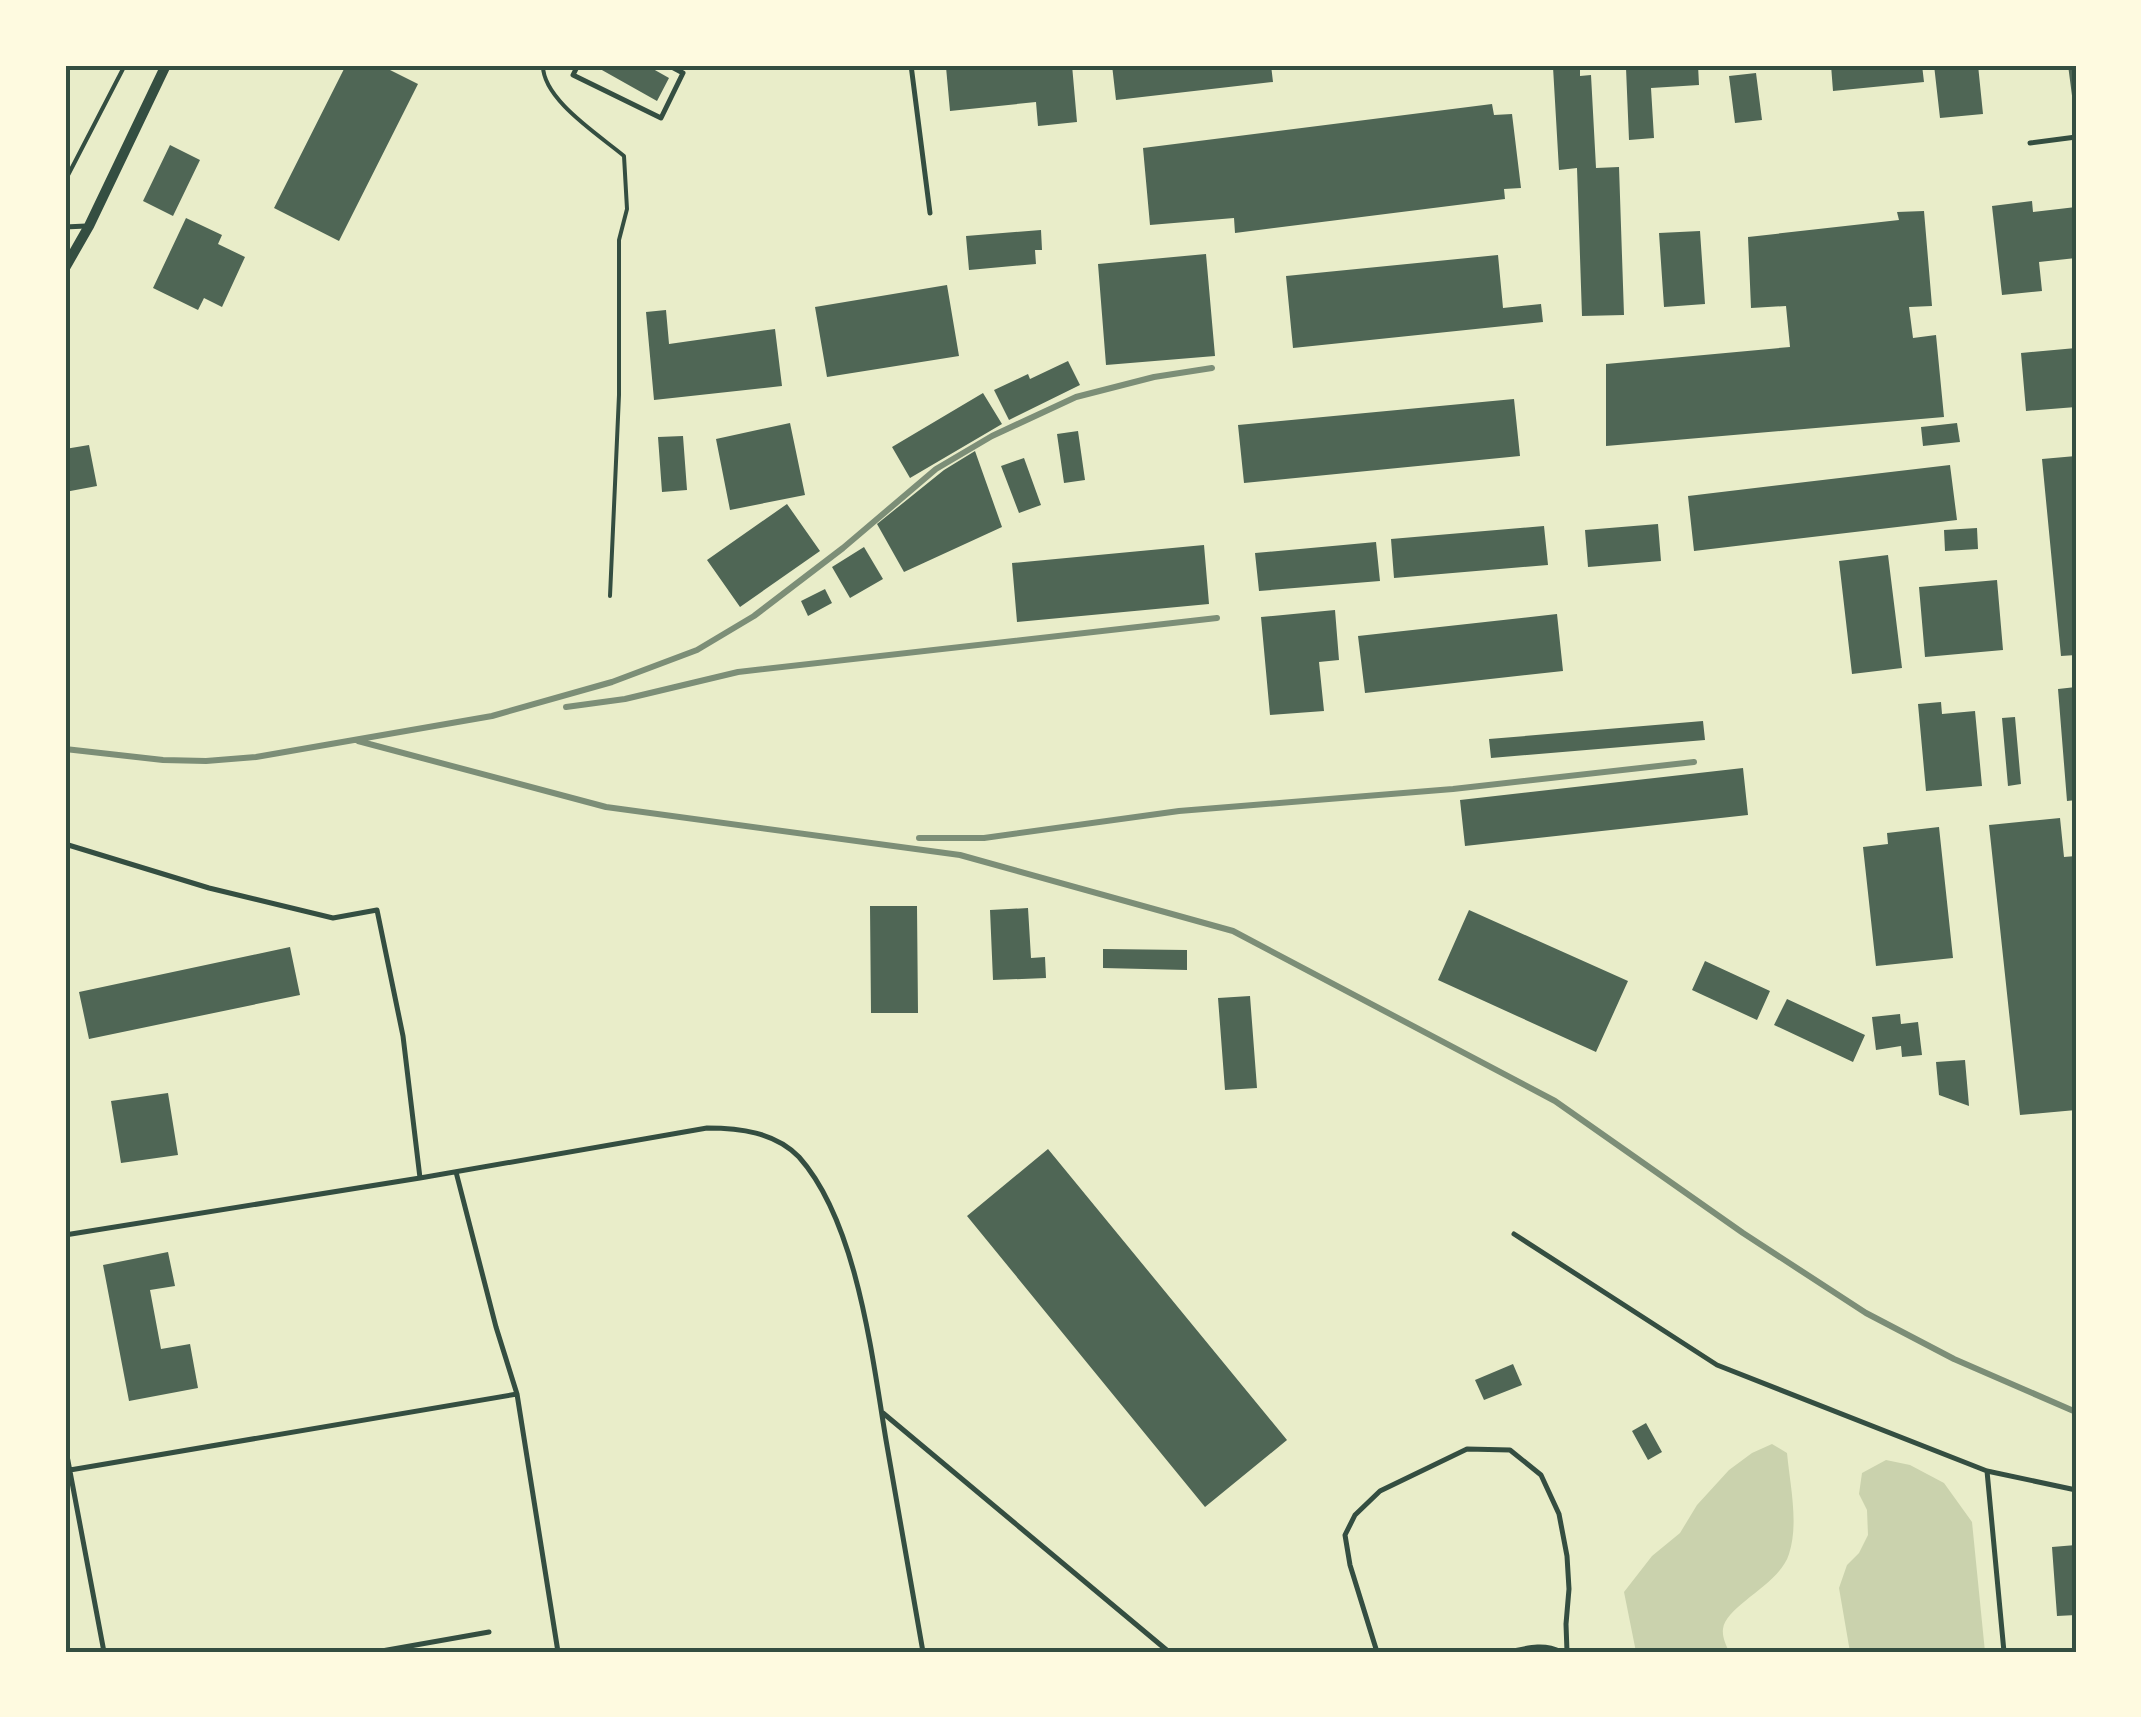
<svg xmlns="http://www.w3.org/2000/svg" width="2141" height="1717" font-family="'Fira Sans Condensed',sans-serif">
  <rect width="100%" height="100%" fill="#e9edc9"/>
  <path fill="#cad2ad" d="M 1772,1444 L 1787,1453 C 1790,1485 1799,1523 1789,1554 C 1779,1586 1726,1605 1723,1629 C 1722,1637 1726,1645 1729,1652 L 1636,1652 L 1624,1592 L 1652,1556 L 1680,1533 L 1697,1505 L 1729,1470 L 1752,1453 Z
    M 1886,1460 L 1910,1465 L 1944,1483 L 1972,1522 L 1985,1652 L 1850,1652 L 1839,1588 L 1847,1565 L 1859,1553 L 1868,1535 L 1867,1510 L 1859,1494 L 1862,1473 Z"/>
  <path fill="#4f6655" d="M 346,65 L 380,65 L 418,84 L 339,241 L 274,208 Z
    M 593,65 L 646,65 L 669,78 L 657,101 Z
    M 963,65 L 1072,65 L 1077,122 L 1038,126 L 1036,102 L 950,111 L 946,67 Z
    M 1112,65 L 1271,65 L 1273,82 L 1116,100 Z
    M 1580,65 L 1580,76 L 1591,75 L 1596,168 L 1619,167 L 1624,315 L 1582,316 L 1577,168 L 1559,170 L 1553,67 Z
    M 1698,65 L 1699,85 L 1651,88 L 1654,138 L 1629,140 L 1626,68 Z
    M 1831,65 L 1922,65 L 1924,82 L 1833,91 Z
    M 1934,65 L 1978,65 L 1983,114 L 1940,118 Z
    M 2068,65 L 2076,65 L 2076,111 L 2074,111 Z
    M 1756,73 L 1762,120 L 1735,123 L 1729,76 Z
    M 1492,104 L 1494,115 L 1512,114 L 1521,188 L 1504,189 L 1505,199 L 1235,233 L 1234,218 L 1150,225 L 1143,148 Z
    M 170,145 L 200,160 L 173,216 L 143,201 Z
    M 2032,201 L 2033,212 L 2076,207 L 2076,258 L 2039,262 L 2042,291 L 2002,295 L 1992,206 Z
    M 1924,211 L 1932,306 L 1909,307 L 1913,338 L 1936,335 L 1944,417 L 1606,446 L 1606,364 L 1790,347 L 1786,306 L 1751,308 L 1748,237 L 1899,220 L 1897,212 Z
    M 186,218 L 222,235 L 218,244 L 245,257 L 222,307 L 204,298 L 198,310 L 153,288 Z
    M 1041,230 L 1042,250 L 1035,250 L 1036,264 L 969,270 L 966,236 Z
    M 1700,231 L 1705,304 L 1664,307 L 1659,233 Z
    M 1206,254 L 1215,356 L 1106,365 L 1098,264 Z
    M 1498,255 L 1503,308 L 1541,304 L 1543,322 L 1293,348 L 1286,276 Z
    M 947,285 L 959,356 L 827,377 L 815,307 Z
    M 666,310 L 669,344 L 775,329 L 782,386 L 654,400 L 646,312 Z
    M 2076,348 L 2076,407 L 2026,411 L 2021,353 Z
    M 1068,361 L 1080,385 L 1009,420 L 994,390 L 1028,374 L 1030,379 Z
    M 983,393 L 1002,424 L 910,478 L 892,447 Z
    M 1514,399 L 1520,456 L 1244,483 L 1238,425 Z
    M 790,423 L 805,495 L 730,510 L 716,439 Z
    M 1957,423 L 1960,442 L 1923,446 L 1921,427 Z
    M 1078,431 L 1085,480 L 1064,483 L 1057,434 Z
    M 683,436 L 687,490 L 662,492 L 658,437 Z
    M 89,445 L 97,486 L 65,492 L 65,449 Z
    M 975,451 L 1002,527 L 904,572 L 877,524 L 944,470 Z
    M 2076,456 L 2076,655 L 2061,656 L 2042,459 Z
    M 1024,458 L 1041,505 L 1019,513 L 1001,466 Z
    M 1950,465 L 1957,520 L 1694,551 L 1688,496 Z
    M 787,504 L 820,551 L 740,607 L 707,560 Z
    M 1658,524 L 1661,561 L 1588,567 L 1585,530 Z
    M 1544,526 L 1548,565 L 1394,578 L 1391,539 Z
    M 1977,528 L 1978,549 L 1945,551 L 1944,530 Z
    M 1376,542 L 1380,581 L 1259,591 L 1255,553 Z
    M 1204,545 L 1209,604 L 1017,622 L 1012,563 Z
    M 864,547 L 883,579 L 850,598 L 832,567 Z
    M 1888,555 L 1902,668 L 1852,674 L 1839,561 Z
    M 1997,580 L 2003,650 L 1925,657 L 1919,587 Z
    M 825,589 L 832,603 L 808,616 L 801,601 Z
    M 1335,610 L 1339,660 L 1319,662 L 1324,711 L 1270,715 L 1261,617 Z
    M 1557,614 L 1563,671 L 1365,693 L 1358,636 Z
    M 2076,687 L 2076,800 L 2067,801 L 2058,689 Z
    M 1941,702 L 1942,714 L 1975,711 L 1982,786 L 1926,791 L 1918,704 Z
    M 2015,717 L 2021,784 L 2008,786 L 2002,718 Z
    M 1703,721 L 1705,740 L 1491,758 L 1489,739 Z
    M 1743,768 L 1748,815 L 1465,846 L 1460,800 Z
    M 2060,818 L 2064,857 L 2076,856 L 2076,1110 L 2020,1115 L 1989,825 Z
    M 1939,827 L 1953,958 L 1876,966 L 1863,847 L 1888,844 L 1887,833 Z
    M 870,906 L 917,906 L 918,1013 L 871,1013 Z
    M 1028,908 L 1031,958 L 1045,957 L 1046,978 L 993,980 L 990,910 Z
    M 1469,910 L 1628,981 L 1596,1052 L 1438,980 Z
    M 290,947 L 300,995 L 89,1039 L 79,992 Z
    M 1103,949 L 1187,950 L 1187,970 L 1103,968 Z
    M 1705,961 L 1770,991 L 1757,1020 L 1692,990 Z
    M 1250,996 L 1257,1088 L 1225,1090 L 1218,998 Z
    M 1787,999 L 1865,1035 L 1853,1062 L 1774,1025 Z
    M 1900,1014 L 1901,1024 L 1918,1022 L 1922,1055 L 1902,1057 L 1901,1046 L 1876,1050 L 1872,1017 Z
    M 1965,1060 L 1969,1106 L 1939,1095 L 1936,1062 Z
    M 168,1093 L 178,1155 L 121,1163 L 111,1101 Z
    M 1048,1149 L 1287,1440 L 1205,1507 L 967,1216 Z
    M 168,1252 L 175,1286 L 150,1290 L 161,1349 L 190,1344 L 198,1388 L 129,1401 L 103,1265 Z
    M 1513,1364 L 1522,1385 L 1484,1400 L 1475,1380 Z
    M 1646,1423 L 1662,1452 L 1648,1460 L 1632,1431 Z
    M 2076,1545 L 2076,1615 L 2057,1616 L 2052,1547 Z"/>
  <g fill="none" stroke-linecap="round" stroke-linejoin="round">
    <path stroke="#344e41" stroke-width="4" d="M 543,65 C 542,99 599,135 624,156 L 627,209 L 619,240 L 619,395 L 610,596
      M 65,181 L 125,65"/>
    <path stroke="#344e41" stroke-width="5" d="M 578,65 L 573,75 L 661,118 L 683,73 L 668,65
      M 911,65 L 930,213
      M 2030,143 L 2076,137
      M 65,227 L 86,226
      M 65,844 L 209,888 L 333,918 L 377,910 L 403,1036 L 420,1178
      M 456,1172 L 496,1327 L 517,1394 L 558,1652
      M 1514,1234 L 1717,1365 L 1987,1471 L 2076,1490
      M 65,1235 L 420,1178 L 707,1128 C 739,1128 775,1132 799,1157 C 857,1222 872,1356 886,1440 C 898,1511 911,1581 923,1652
      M 883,1413 L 1169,1652
      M 65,1445 L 104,1652
      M 70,1470 L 517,1394
      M 1987,1471 L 2004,1652
      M 376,1652 L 489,1632
      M 1377,1652 L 1350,1565 L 1345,1535 L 1355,1515 L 1380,1491 L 1467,1449 L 1510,1450 L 1541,1475 L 1559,1514 L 1567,1556 L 1569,1589 L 1566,1624 L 1567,1652
      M 1509,1652 C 1527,1648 1544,1643 1561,1652"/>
    <path stroke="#344e41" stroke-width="10" d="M 65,268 L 89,226 L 166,65"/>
    <path stroke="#7c8e77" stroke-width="6" d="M 566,707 L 625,699 L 738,672 L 1217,618
      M 358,741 L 606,807 L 960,855 L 1233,931 L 1555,1101 L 1743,1233 L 1866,1313 L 1954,1359 L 2076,1412
      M 65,749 L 163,760 L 206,761 L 256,757 L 492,716 L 612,682 L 697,650 L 754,616 L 843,548 L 936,469 L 992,436 L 1076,397 L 1154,377 L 1212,368
      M 919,838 L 984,838 L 1179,811 L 1453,789 L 1694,762"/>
  </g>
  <rect width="2141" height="1717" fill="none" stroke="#fefae0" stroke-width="135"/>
  <rect x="68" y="68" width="2006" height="1582" fill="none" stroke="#344e41" stroke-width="4"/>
</svg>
